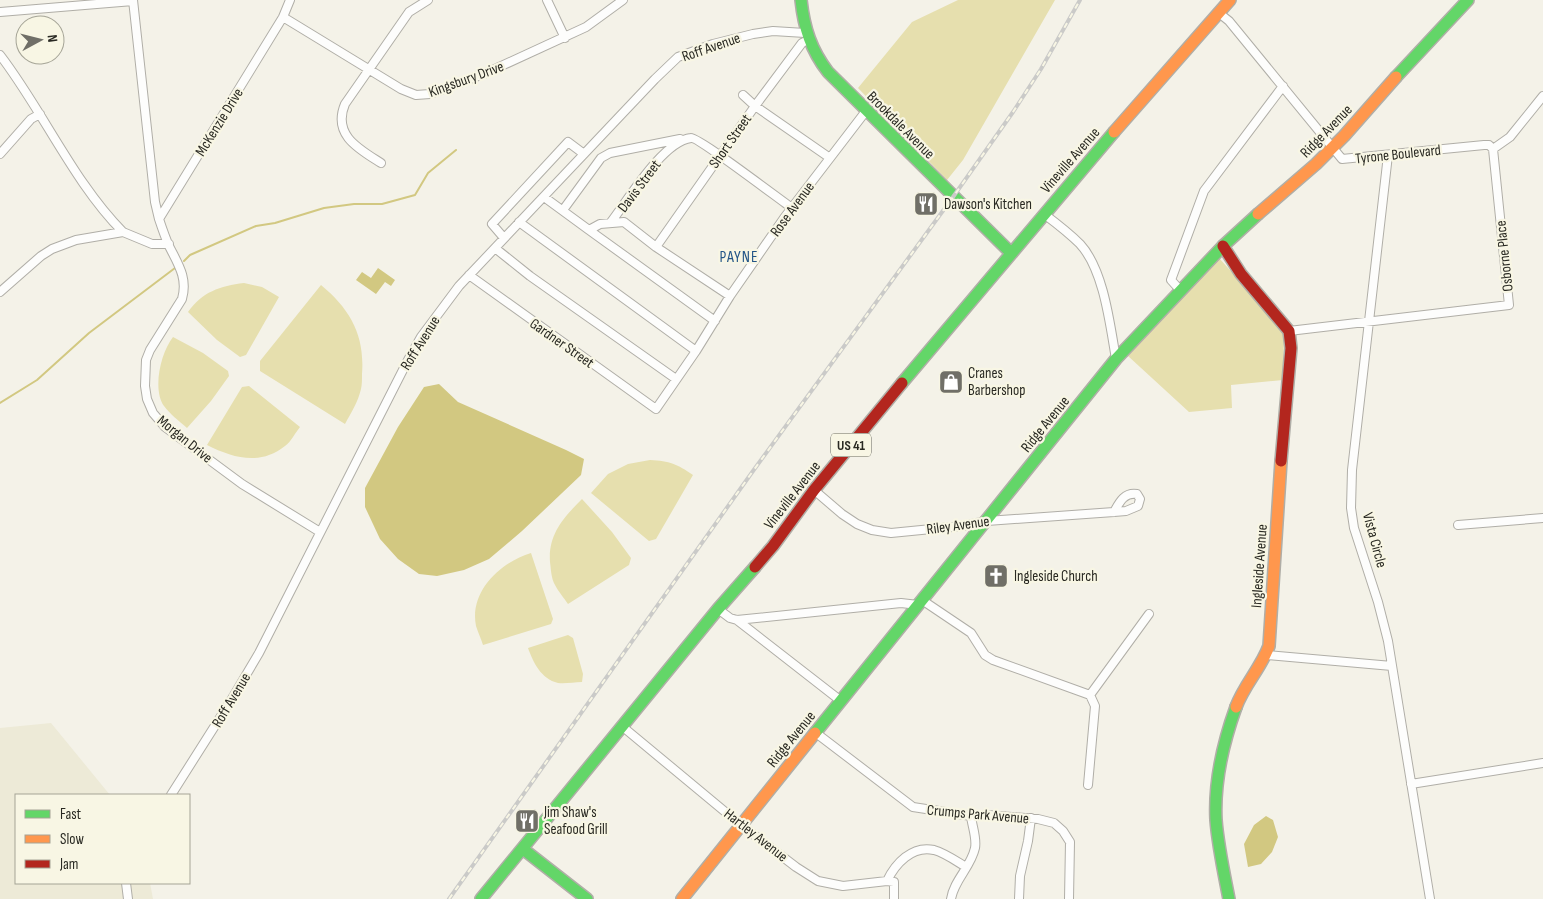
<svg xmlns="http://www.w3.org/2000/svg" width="1543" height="899" font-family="'Sofia Sans Condensed',sans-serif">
  <rect width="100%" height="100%" fill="#f4f2e8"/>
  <path fill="#edead7" d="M 51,723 L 110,795 L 16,795 L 16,883 L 150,883 L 153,899 L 0,899 L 0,728 Z"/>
  <path fill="#e6dfae" d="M 958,0 L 1055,0 L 963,160 L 947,180 L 858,88 L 912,22 Z
    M 1219,258 L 1284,330 L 1283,380 L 1231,385 L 1232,408 L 1189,412 L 1128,356 Z
    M 244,283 L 262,287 L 279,297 L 246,355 L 240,357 L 217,340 L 188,312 C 202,292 220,286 244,283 Z
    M 321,285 C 350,309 365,335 362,374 C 362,379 362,385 361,389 C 358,402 351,413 345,424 L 260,371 L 260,361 Z
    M 173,337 L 203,353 L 228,371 L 229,376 L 211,401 L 187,428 C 179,421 170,414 164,406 C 152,389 161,352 173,337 Z
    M 249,386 L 300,427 C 295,433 291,442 285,446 C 260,466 233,458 207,445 L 242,387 Z
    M 650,460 C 670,461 677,464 693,475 L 656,539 L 649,541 L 591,493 L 608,474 L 628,464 Z
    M 582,499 L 612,532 L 631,558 L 629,565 L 568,604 C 564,598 558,591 555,585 C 551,578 551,569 550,562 C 548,534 564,517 582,499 Z
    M 531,553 L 553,619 L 551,624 L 483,645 C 481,639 478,632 476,626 C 469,591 501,562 531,553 Z
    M 568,635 L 573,638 L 583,674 L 582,682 C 574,682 565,684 558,683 C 541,679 533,662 528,648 Z"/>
  <path fill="#d2c881" d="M 378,268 L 395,280 L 391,286 L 385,282 L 376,294 L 356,280 L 362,272 L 371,278 Z
    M 439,384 L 458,402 L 566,450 L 584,459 L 581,475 L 522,531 L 489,559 L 464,570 L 437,576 L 419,574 L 398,559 L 380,539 L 365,507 L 365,488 L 398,427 L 424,387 Z
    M 1266,816 L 1273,820 L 1278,837 L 1272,852 L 1261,864 L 1248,867 L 1244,844 L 1254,825 Z"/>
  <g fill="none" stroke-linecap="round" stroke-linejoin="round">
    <path stroke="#d2c881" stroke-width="2" d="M 184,261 L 190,255 L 256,226 L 275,223 L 324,208 L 354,204 L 382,204 L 415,195 L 428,173 L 456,150
      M 0,403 L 37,380 L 89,333 L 175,268"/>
    <defs>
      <path id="street" d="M 133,0 L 155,202 L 159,219
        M 290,0 L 283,17 L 159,219 C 162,228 165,237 169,246 C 178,264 188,278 182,299 L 150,350 L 146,360 L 145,386 L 147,399 L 153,413 L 165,427 L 242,484 L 320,532
        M 547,0 L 565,38
        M 0,12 L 133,1
        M 1219,13 L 1229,21 L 1342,159 L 1484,145 L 1489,145 L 1493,149
        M 283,17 L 401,89 L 416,95 L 430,94 L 486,73 L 586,27 L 623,0
        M 0,55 C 43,111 74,183 123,232
        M 743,95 L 755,106 L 830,158
        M 0,154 L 31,119 L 40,114
        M 1388,155 L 1352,470 L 1351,508 L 1354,528 L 1378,602 L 1388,641 L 1430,899
        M 381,163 C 359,149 332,135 345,104 L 409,12 L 428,0
        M 544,197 L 589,230 L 600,224 L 624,222 L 656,247 L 730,296
        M 563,210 L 601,158 L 610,153 L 680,139
        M 1044,214 C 1056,223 1069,233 1080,244 C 1104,270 1110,325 1116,359
        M 519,222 L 696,351
        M 611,222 C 628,200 663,141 691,138 C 698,137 779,199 792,208
        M 589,230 L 715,321
        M 504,238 L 492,224 L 568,142 L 584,154
        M 656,247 L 755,106 L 802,43 L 808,40
        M 495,248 L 530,276 L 676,379
        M 469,275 L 656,409 L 696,351 L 730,296 L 784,218 L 866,111
        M 1181,291 L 1171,280 L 1204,191 L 1283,86
        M 0,292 L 41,256 L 52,249 L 76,240 L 123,232 L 152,244 L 169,244
        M 1289,331 L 1509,305 L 1493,149 L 1510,137 L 1543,96
        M 814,490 L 842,514 L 857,524 L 872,530 L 891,533 L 962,526 L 987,521 L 1114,512 L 1126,511 L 1138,506 L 1140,499 L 1137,494 C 1124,492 1119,503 1114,512
        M 1458,525 L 1543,518
        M 922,600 L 971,633 L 985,655 L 993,660 L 1090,695
        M 718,609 L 730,618 L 737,620 L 901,603 L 918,605
        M 737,620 L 841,701
        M 1267,655 L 1392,666
        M 623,727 L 741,825 L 796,867 L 818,881 L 843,886 L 887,881 L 894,882 L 894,899
        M 816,733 L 913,807 L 971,816 L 988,815 L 1038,819 L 1054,823 L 1063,831 L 1070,842 L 1069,899
        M 1411,784 L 1543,763
        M 1088,785 L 1095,706 L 1090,695 L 1149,614
        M 171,795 L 230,702 L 259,653 L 408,360 L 421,337 L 459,286 L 655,79 L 678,57 L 713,44 L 753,34 L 773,31 L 805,33
        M 887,881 C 895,864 912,845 934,850 C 945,853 956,861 966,867
        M 126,883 L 128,899
        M 951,899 C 954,880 971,867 975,848 C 977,838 972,826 971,816
        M 1019,899 L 1020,876 L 1028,841 L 1031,818"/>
      <path id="fast" d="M 801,0 C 804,28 811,50 828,72 L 1011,253
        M 1396,77 L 1468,0
        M 902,383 L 1114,132
        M 815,733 L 1116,359 L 1223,246 L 1258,214
        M 523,849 L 587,899
        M 481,899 L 718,609 L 755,567
        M 1229,899 C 1224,873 1218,846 1216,820 C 1214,781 1223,743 1236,707"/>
      <path id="slow" d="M 1114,132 L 1230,0
        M 1258,214 L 1316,164 L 1344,136 L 1396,77
        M 1236,707 C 1244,685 1261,668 1269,646 L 1281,461
        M 682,899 L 815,733"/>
      <path id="jam" d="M 1223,246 L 1241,274 L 1289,331 L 1291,348 L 1281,461
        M 755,567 L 773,546 L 814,490 L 902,383"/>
    </defs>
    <use href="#street" stroke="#b0aea7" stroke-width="10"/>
    <use href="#fast" stroke="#b0aea7" stroke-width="14"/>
    <use href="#slow" stroke="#b0aea7" stroke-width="14"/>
    <use href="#jam" stroke="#b0aea7" stroke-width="14"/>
    <use href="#street" stroke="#fdfdfc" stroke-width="8"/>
    <use href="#fast" stroke="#63d668" stroke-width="11"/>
    <use href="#slow" stroke="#ff974d" stroke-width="11"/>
    <use href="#jam" stroke="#b3261e" stroke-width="11"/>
    <defs>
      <path id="rail" d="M 449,899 L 753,471 L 953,197 L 1013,112 L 1041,69 L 1080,0"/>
    </defs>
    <use href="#rail" stroke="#cacac8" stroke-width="4"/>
    <use href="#rail" stroke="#f8f6e4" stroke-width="2" stroke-dasharray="5.5" stroke-linecap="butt"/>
  </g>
  <defs>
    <symbol id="restaurant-square" viewBox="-11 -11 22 22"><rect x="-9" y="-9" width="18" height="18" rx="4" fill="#706f67" stroke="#f8f6e4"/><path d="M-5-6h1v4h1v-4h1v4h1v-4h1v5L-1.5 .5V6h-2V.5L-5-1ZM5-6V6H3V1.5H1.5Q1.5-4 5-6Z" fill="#fff"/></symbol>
    <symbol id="shop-square" viewBox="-11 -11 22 22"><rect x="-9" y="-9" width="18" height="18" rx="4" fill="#706f67" stroke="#f8f6e4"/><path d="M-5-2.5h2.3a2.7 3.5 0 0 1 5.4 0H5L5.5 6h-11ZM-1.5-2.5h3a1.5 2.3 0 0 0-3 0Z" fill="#fff"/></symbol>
    <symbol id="church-square" viewBox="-11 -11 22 22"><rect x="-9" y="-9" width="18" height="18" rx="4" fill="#706f67" stroke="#f8f6e4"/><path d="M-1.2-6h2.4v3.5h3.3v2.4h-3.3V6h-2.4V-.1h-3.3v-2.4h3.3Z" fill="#fff"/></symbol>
  </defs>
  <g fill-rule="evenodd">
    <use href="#restaurant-square" x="912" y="190" width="28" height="28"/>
    <use href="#shop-square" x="937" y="368" width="28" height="28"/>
    <use href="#church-square" x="982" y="562" width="28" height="28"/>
    <use href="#restaurant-square" x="513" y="807" width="28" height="28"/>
  </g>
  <g text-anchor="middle" stroke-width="4.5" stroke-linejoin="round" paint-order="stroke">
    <rect fill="#f8f6e4" stroke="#67665c" stroke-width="1" x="831" y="433.5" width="40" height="23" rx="4"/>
    <g font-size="14" font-weight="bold" fill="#292922">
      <text x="851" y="450">US 41</text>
    </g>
    <g font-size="15" fill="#292922" stroke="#f8f6e4">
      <text transform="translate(711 47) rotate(-19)" y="5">Roff Avenue</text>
      <text transform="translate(466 79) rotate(-20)" y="5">Kingsbury Drive</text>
      <text transform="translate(219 122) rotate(-58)" y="5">McKenzie Drive</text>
      <text transform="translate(901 125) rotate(45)" y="5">Brookdale Avenue</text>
      <text transform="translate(1326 131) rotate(-46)" y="5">Ridge Avenue</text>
      <text transform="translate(730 141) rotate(-55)" y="5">Short Street</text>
      <text transform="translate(1398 154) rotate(-6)" y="5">Tyrone Boulevard</text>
      <text transform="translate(1070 160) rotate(-49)" y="5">Vineville Avenue</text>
      <text transform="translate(639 186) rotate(-53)" y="5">Davis Street</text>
      <text transform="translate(792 209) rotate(-54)" y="5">Rose Avenue</text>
      <text transform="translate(1504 256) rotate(-96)" y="5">Osborne Place</text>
      <text transform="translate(420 343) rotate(-58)" y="5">Roff Avenue</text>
      <text transform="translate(562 343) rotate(35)" y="5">Gardner Street</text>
      <text transform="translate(1045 424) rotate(-51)" y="5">Ridge Avenue</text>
      <text transform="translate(185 439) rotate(39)" y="5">Morgan Drive</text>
      <text transform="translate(792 495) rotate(-52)" y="5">Vineville Avenue</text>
      <text transform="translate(958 525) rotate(-8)" y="5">Riley Avenue</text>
      <text transform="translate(1375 540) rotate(75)" y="5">Vista Circle</text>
      <text transform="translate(1259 566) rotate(-86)" y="5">Ingleside Avenue</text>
      <text transform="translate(231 700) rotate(-59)" y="5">Roff Avenue</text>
      <text transform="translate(791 739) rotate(-51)" y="5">Ridge Avenue</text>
      <text transform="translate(978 814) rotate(5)" y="5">Crumps Park Avenue</text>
      <text transform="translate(756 835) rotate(38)" y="5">Hartley Avenue</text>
    </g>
    <g font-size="15" fill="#292922" stroke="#f8f6e4" text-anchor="start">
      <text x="944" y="209">Dawson's Kitchen</text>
      <text x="968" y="378">Cranes<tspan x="968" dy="17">Barbershop</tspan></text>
      <text x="1014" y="581">Ingleside Church</text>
      <text x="544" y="817">Jim Shaw's<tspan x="544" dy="17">Seafood Grill</tspan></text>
    </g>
    <g font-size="16" letter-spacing="1" fill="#225487" stroke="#f8f6e4">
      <text x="739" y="262">PAYNE</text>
    </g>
  </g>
  <rect x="15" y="794" width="175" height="90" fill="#f8f6e4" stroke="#a5a496"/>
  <rect x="25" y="810" width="25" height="8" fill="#63d668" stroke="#a5a496"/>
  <text x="60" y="819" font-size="15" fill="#292922">Fast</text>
  <rect x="25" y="835" width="25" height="8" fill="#ff974d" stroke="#a5a496"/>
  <text x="60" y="844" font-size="15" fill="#292922">Slow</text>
  <rect x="25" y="860" width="25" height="8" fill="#b3261e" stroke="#a5a496"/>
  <text x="60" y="869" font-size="15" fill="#292922">Jam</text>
  <g transform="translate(40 40) rotate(83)"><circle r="24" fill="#f8f6e4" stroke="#a5a496"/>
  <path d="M0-4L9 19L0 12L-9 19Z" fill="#706f67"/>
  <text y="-8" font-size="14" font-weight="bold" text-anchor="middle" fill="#292922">N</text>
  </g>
</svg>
